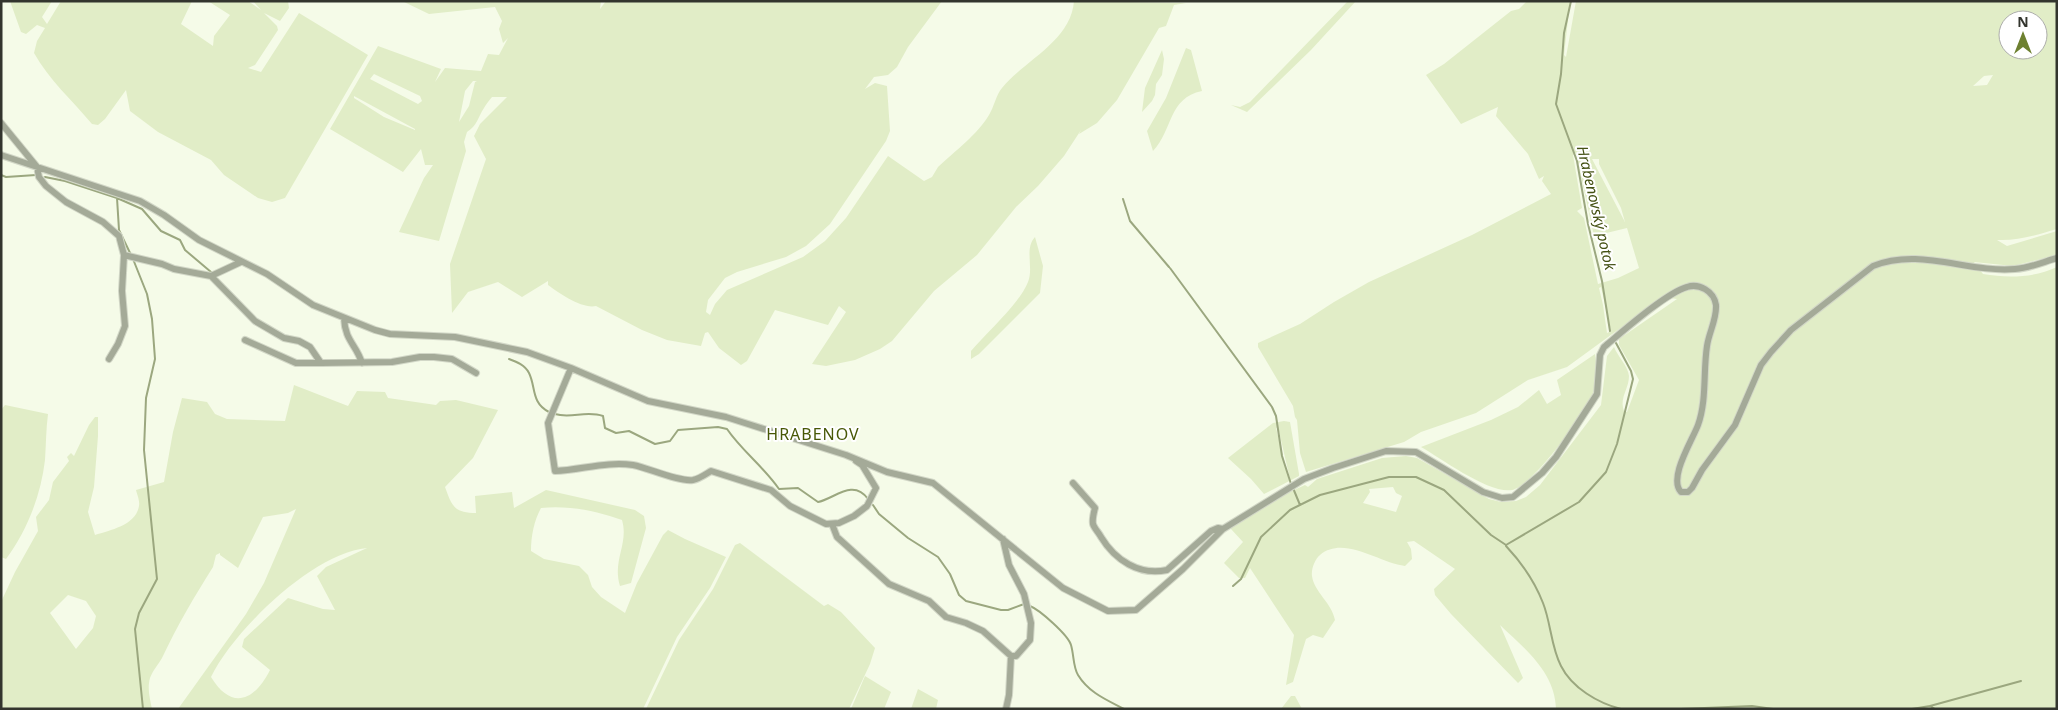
<svg xmlns="http://www.w3.org/2000/svg" width="2058" height="710" font-family="'Noto Sans',sans-serif">
  <rect width="100%" height="100%" fill="#f5fbe8"/>
  <path fill="#e1edc7" fill-rule="evenodd" d="M 10,1 L 52,1 L 42,17 L 47,24 L 61,1 L 192,1 L 181,24 L 213,46 L 214,36 L 230,15 L 208,1 L 248,1 L 261,10 L 253,1 L 288,1 L 289,8 L 280,21 L 264,13 L 277,26 L 278,30 L 255,65 L 248,68 L 261,72 L 299,13 L 368,55 L 285,198 L 272,202 L 258,198 L 224,175 L 211,160 L 158,132 L 130,111 L 126,90 L 105,119 L 98,125 L 92,124 C 72,100 49,80 34,53 L 37,41 L 45,28 L 37,25 L 26,34 L 21,32 Z
    M 402,1 L 601,1 L 600,9 L 606,1 L 942,1 L 908,47 L 897,67 L 888,75 L 874,77 L 865,89 L 875,83 L 887,86 L 890,131 L 886,141 L 830,224 L 806,246 L 786,257 L 737,272 L 725,278 L 708,300 L 706,312 L 710,315 L 715,304 L 727,290 L 803,257 L 825,241 L 846,218 L 888,156 L 924,181 L 932,177 L 938,167 C 954,152 978,134 989,115 C 994,107 996,95 1002,88 C 1025,60 1071,41 1074,1 L 1186,3 L 1174,5 L 1166,26 L 1159,28 L 1117,100 L 1097,123 L 1079,134 L 1081,130 L 1064,156 L 1038,186 L 1016,207 L 977,255 L 934,291 L 892,341 L 880,349 L 855,360 L 826,366 L 812,364 L 846,312 L 839,306 L 828,325 L 775,310 L 747,361 L 741,365 L 719,348 L 708,332 L 705,333 L 701,346 L 667,340 L 642,330 L 596,306 C 582,309 560,294 548,285 L 548,281 L 522,297 L 498,282 L 468,292 L 452,313 L 450,264 L 486,159 L 474,136 L 480,124 L 507,97 L 492,97 C 489,101 486,104 484,108 C 478,117 477,126 467,132 L 464,142 L 466,151 L 439,241 L 399,232 L 424,178 L 433,165 L 425,165 L 421,149 L 403,172 L 330,129 L 378,46 L 441,69 L 435,82 L 445,68 L 481,71 L 488,54 L 499,55 L 508,38 L 503,43 L 499,29 L 502,21 L 495,7 L 429,14 ZM 374,74 L 420,96 L 422,101 L 418,104 L 370,79 ZM 473,81 L 477,81 L 475,82 L 469,106 L 459,122 L 465,91 ZM 354,96 L 415,129 L 415,130 L 384,117 L 354,98 Z
    M 1348,1 L 1356,1 L 1311,50 L 1247,112 L 1231,105 L 1240,107 L 1250,102 Z
    M 1527,1 L 1570,2 L 1564,55 L 1566,57 L 1576,1 L 2057,1 L 2057,229 C 2036,235 2018,241 1997,240 L 2007,246 L 2057,231 L 2057,255 L 2013,266 L 1974,262 L 1983,274 C 2007,278 2034,278 2057,267 L 2057,709 L 1556,709 C 1555,672 1525,649 1500,625 L 1523,678 L 1518,683 L 1451,614 L 1435,595 L 1434,589 L 1455,569 L 1414,541 L 1407,542 L 1411,549 L 1412,559 L 1405,566 C 1379,563 1344,535 1320,555 C 1315,559 1311,569 1312,576 C 1314,592 1332,603 1335,620 L 1323,638 L 1313,635 L 1306,639 L 1293,682 L 1286,685 L 1294,635 L 1250,568 L 1245,578 L 1239,578 L 1224,563 L 1243,542 L 1231,529 L 1231,526 L 1283,495 L 1305,485 L 1308,487 L 1317,479 L 1382,458 L 1406,456 L 1417,458 L 1489,499 L 1501,502 L 1516,501 L 1526,497 L 1540,485 L 1601,405 L 1607,356 L 1614,347 C 1618,357 1628,366 1629,376 C 1629,389 1619,398 1624,411 L 1627,412 L 1639,380 L 1619,345 L 1619,339 L 1677,299 L 1663,297 L 1567,367 L 1528,380 L 1476,413 L 1421,432 L 1404,442 L 1306,472 L 1300,453 L 1297,420 L 1295,417 L 1293,406 L 1258,347 L 1258,343 L 1300,324 L 1334,302 L 1369,282 L 1472,235 L 1551,194 L 1542,181 L 1544,176 L 1539,179 L 1528,154 L 1496,116 L 1498,107 L 1461,124 L 1426,75 L 1444,64 L 1511,11 L 1519,9 ZM 2008,20 L 2038,20 L 2038,50 L 2008,50 ZM 1993,75 L 1987,85 L 1973,86 L 1984,76 ZM 1576,153 L 1594,236 L 1627,228 L 1639,268 L 1618,278 L 1598,284 L 1584,218 L 1577,211 L 1582,208 L 1573,155 ZM 1592,159 L 1599,159 L 1599,164 L 1621,208 L 1625,222 ZM 1601,287 L 1611,331 L 1607,333 L 1603,305 L 1599,288 ZM 1393,487 L 1396,493 L 1402,496 L 1396,512 L 1363,503 L 1370,492 L 1369,489 Z
    M 1186,48 L 1191,50 L 1202,91 C 1168,98 1173,130 1153,151 L 1147,131 L 1166,98 Z
    M 1162,50 L 1164,59 L 1162,75 L 1156,84 L 1155,95 L 1152,101 L 1142,112 L 1145,88 Z
    M 1035,237 L 1043,266 L 1040,293 L 979,354 L 971,359 L 971,351 C 987,332 1020,303 1028,282 C 1034,267 1024,249 1035,237 Z
    M 1595,354 C 1597,366 1598,379 1594,392 C 1587,411 1532,487 1512,490 C 1489,494 1442,459 1421,447 L 1491,420 L 1518,407 L 1539,390 L 1547,404 L 1561,395 L 1557,380 Z
    M 294,385 L 348,406 L 357,391 L 385,392 L 388,398 L 436,405 L 440,401 L 456,400 L 498,410 L 473,458 L 445,487 C 452,506 454,513 476,513 L 475,496 L 512,492 L 514,508 L 546,490 L 635,510 L 644,516 L 646,528 L 631,583 L 620,586 C 612,560 629,544 622,520 C 597,511 568,505 541,508 C 534,521 531,536 531,551 L 544,559 L 579,566 L 588,575 L 592,587 L 601,597 L 625,613 L 637,583 L 663,535 L 668,530 L 685,539 L 726,557 L 710,588 L 677,637 L 643,709 L 178,709 L 246,614 L 264,583 L 296,509 L 288,513 L 263,517 L 238,568 L 220,555 L 220,553 L 216,555 L 213,567 C 194,597 177,626 162,658 C 158,665 153,670 150,678 C 147,689 150,699 152,709 L 1,709 L 1,602 L 15,572 L 38,531 L 36,517 L 49,500 L 53,482 L 69,461 L 67,457 L 71,453 L 74,456 L 89,425 L 95,417 L 98,417 L 98,436 L 94,487 L 88,512 L 95,535 C 111,530 136,525 139,506 C 140,501 137,494 136,490 L 164,482 L 173,432 L 182,398 L 207,402 L 215,414 L 227,419 L 285,421 ZM 367,548 L 326,567 L 317,576 L 335,610 L 323,609 L 288,598 L 244,639 L 242,647 L 270,670 C 254,702 231,710 211,677 C 234,630 313,553 367,548 ZM 68,595 L 86,601 L 96,616 L 93,628 L 76,649 L 50,613 Z
    M 5,405 L 48,414 C 46,429 46,445 45,460 C 41,495 27,531 6,559 L 1,557 L 1,410 Z
    M 1284,421 L 1290,422 L 1299,474 L 1299,476 L 1264,494 L 1251,479 L 1228,458 L 1273,423 ZM 1278,427 L 1290,479 L 1289,480 L 1276,428 Z
    M 740,543 L 824,606 L 828,604 L 841,612 L 875,648 L 870,664 L 849,709 L 646,709 L 679,640 L 713,589 L 735,545 Z
    M 865,676 L 891,692 L 884,709 L 851,709 Z
    M 918,689 L 938,700 L 936,709 L 911,709 Z
    M 1291,696 L 1295,696 L 1302,709 L 1281,709 Z"/>
  <g fill="none" stroke-linecap="round" stroke-linejoin="round">
    <path stroke="#9ba77f" stroke-width="2" d="M 1571,1 L 1564,33 L 1561,74 L 1556,104 L 1577,161 L 1588,224 L 1602,281 L 1610,331
      M 1,175 L 6,177 L 36,175
      M 45,177 L 65,181 L 117,198 L 142,209 L 161,231 L 180,240 L 185,250 L 211,272
      M 117,198 L 119,230 L 131,255
      M 1123,199 L 1130,221 L 1169,267
      M 133,259 L 147,294 L 152,319 L 155,359 L 146,398 L 144,450 L 157,579 L 139,613 L 135,629 L 143,709
      M 1170,268 L 1272,407 L 1276,416 L 1282,456 L 1291,484
      M 509,359 C 517,362 525,365 529,373 C 536,387 531,403 549,412
      M 555,414 C 571,419 586,410 603,416 L 605,428 L 616,433 L 629,431 L 655,444 L 670,441 L 678,430 L 718,427 L 727,429 C 742,451 764,467 779,489 L 798,488 L 818,502 C 834,499 853,478 868,499
      M 1293,488 L 1300,505
      M 873,505 L 879,514 L 908,538 L 938,557 L 950,574 L 959,595 L 966,601 L 1001,610 L 1008,610 L 1024,604
      M 1506,546 C 1521,562 1535,582 1543,603 C 1551,623 1551,647 1561,666 C 1572,688 1598,703 1621,709
      M 1233,586 L 1241,579 L 1261,537 L 1290,510 L 1320,495 L 1389,477 L 1416,477 L 1444,490 L 1491,535 L 1506,545 L 1579,502 L 1606,472 L 1617,444 L 1633,379 L 1631,371 L 1616,343
      M 1030,606 C 1040,610 1068,635 1071,645 C 1074,655 1073,667 1078,675 C 1089,693 1107,700 1124,709
      M 1930,706 L 2021,681
      M 1197,709 L 1202,709
      M 1681,709 L 1752,706 L 1773,709
      M 1912,709 L 1930,706 L 1935,709"/>
    <defs>
      <path id="minor" d="M 1,123 L 37,167 L 39,177 L 46,186 L 66,202 L 103,222 L 119,236 L 124,255 L 122,291 L 125,326 L 118,344 L 109,359
        M 1,155 L 140,201 L 164,215 L 199,240 L 267,274 L 313,305 L 375,330 L 390,334 L 455,337 L 527,352 L 571,368 L 648,401 L 726,417 L 846,455 L 887,472 L 933,483 L 1063,588 L 1108,611 L 1136,610 L 1183,569 L 1223,529 L 1304,479 L 1333,468 L 1386,451 L 1416,452 L 1483,492 L 1502,498 L 1513,497 L 1542,473 L 1556,457 L 1597,394 L 1600,355 L 1604,347 C 1622,332 1666,293 1687,287 C 1699,283 1714,291 1716,305 C 1717,319 1709,332 1707,346 C 1703,372 1707,400 1698,425 C 1692,441 1668,478 1681,492 L 1688,492 L 1692,488 L 1702,470 L 1735,425 L 1761,365 L 1771,352 L 1791,330 L 1873,266 C 1920,247 1967,273 2015,269 C 2030,268 2043,262 2057,258
        M 124,255 L 162,264 L 174,269 L 211,276 L 241,262
        M 211,276 L 255,321 L 284,338 L 299,341 L 310,347 L 321,363 L 392,362 L 420,357 L 434,357 L 452,359 L 476,373
        M 344,318 C 345,341 356,344 362,363
        M 245,340 L 296,363 L 321,363
        M 571,368 L 548,423 L 555,471 C 581,470 607,461 633,465 C 649,468 678,482 693,480 C 699,479 706,474 711,471 L 771,490 L 790,506 L 826,524 L 839,523 L 854,516 L 867,506 L 876,488 L 862,465 L 856,461
        M 1073,483 L 1095,508 C 1094,512 1092,519 1093,524 C 1094,528 1099,533 1101,537 C 1115,560 1139,576 1167,570 L 1211,531 L 1218,528 L 1223,529
        M 832,524 L 837,537 L 889,584 L 929,601 L 946,617 L 966,623 L 983,631 L 1011,656 L 1016,656 L 1030,640 L 1031,623 L 1024,594 L 1009,565 L 1003,539
        M 1006,709 L 1009,695 L 1011,656"/>
    </defs>
    <use href="#minor" stroke="#d2d7c7" stroke-width="8"/>
    <use href="#minor" stroke="#a4aa98" stroke-width="6"/>
  </g>
  <g text-anchor="middle" stroke-width="4" stroke-linejoin="round" paint-order="stroke">
    <g font-size="15" font-style="italic" fill="#445113" stroke="#fff">
      <text transform="translate(1596 208) rotate(77)" y="5">Hrabenovský potok</text>
    </g>
    <g font-size="16" letter-spacing="1" fill="#485807" stroke="#fff">
      <text x="813" y="440">HRABENOV</text>
    </g>
  </g>
  <rect width="2058" height="710" fill="none" stroke="#33352e" stroke-width="5"/>
  <g transform="translate(2023 35)"><circle r="24" fill="#ffffff" stroke="#adaeab"/>
  <path d="M0-4L9 19L0 12L-9 19Z" fill="#6d8030"/>
  <text y="-8" font-size="14" font-weight="bold" text-anchor="middle" fill="#33352e">N</text>
  </g>
</svg>
